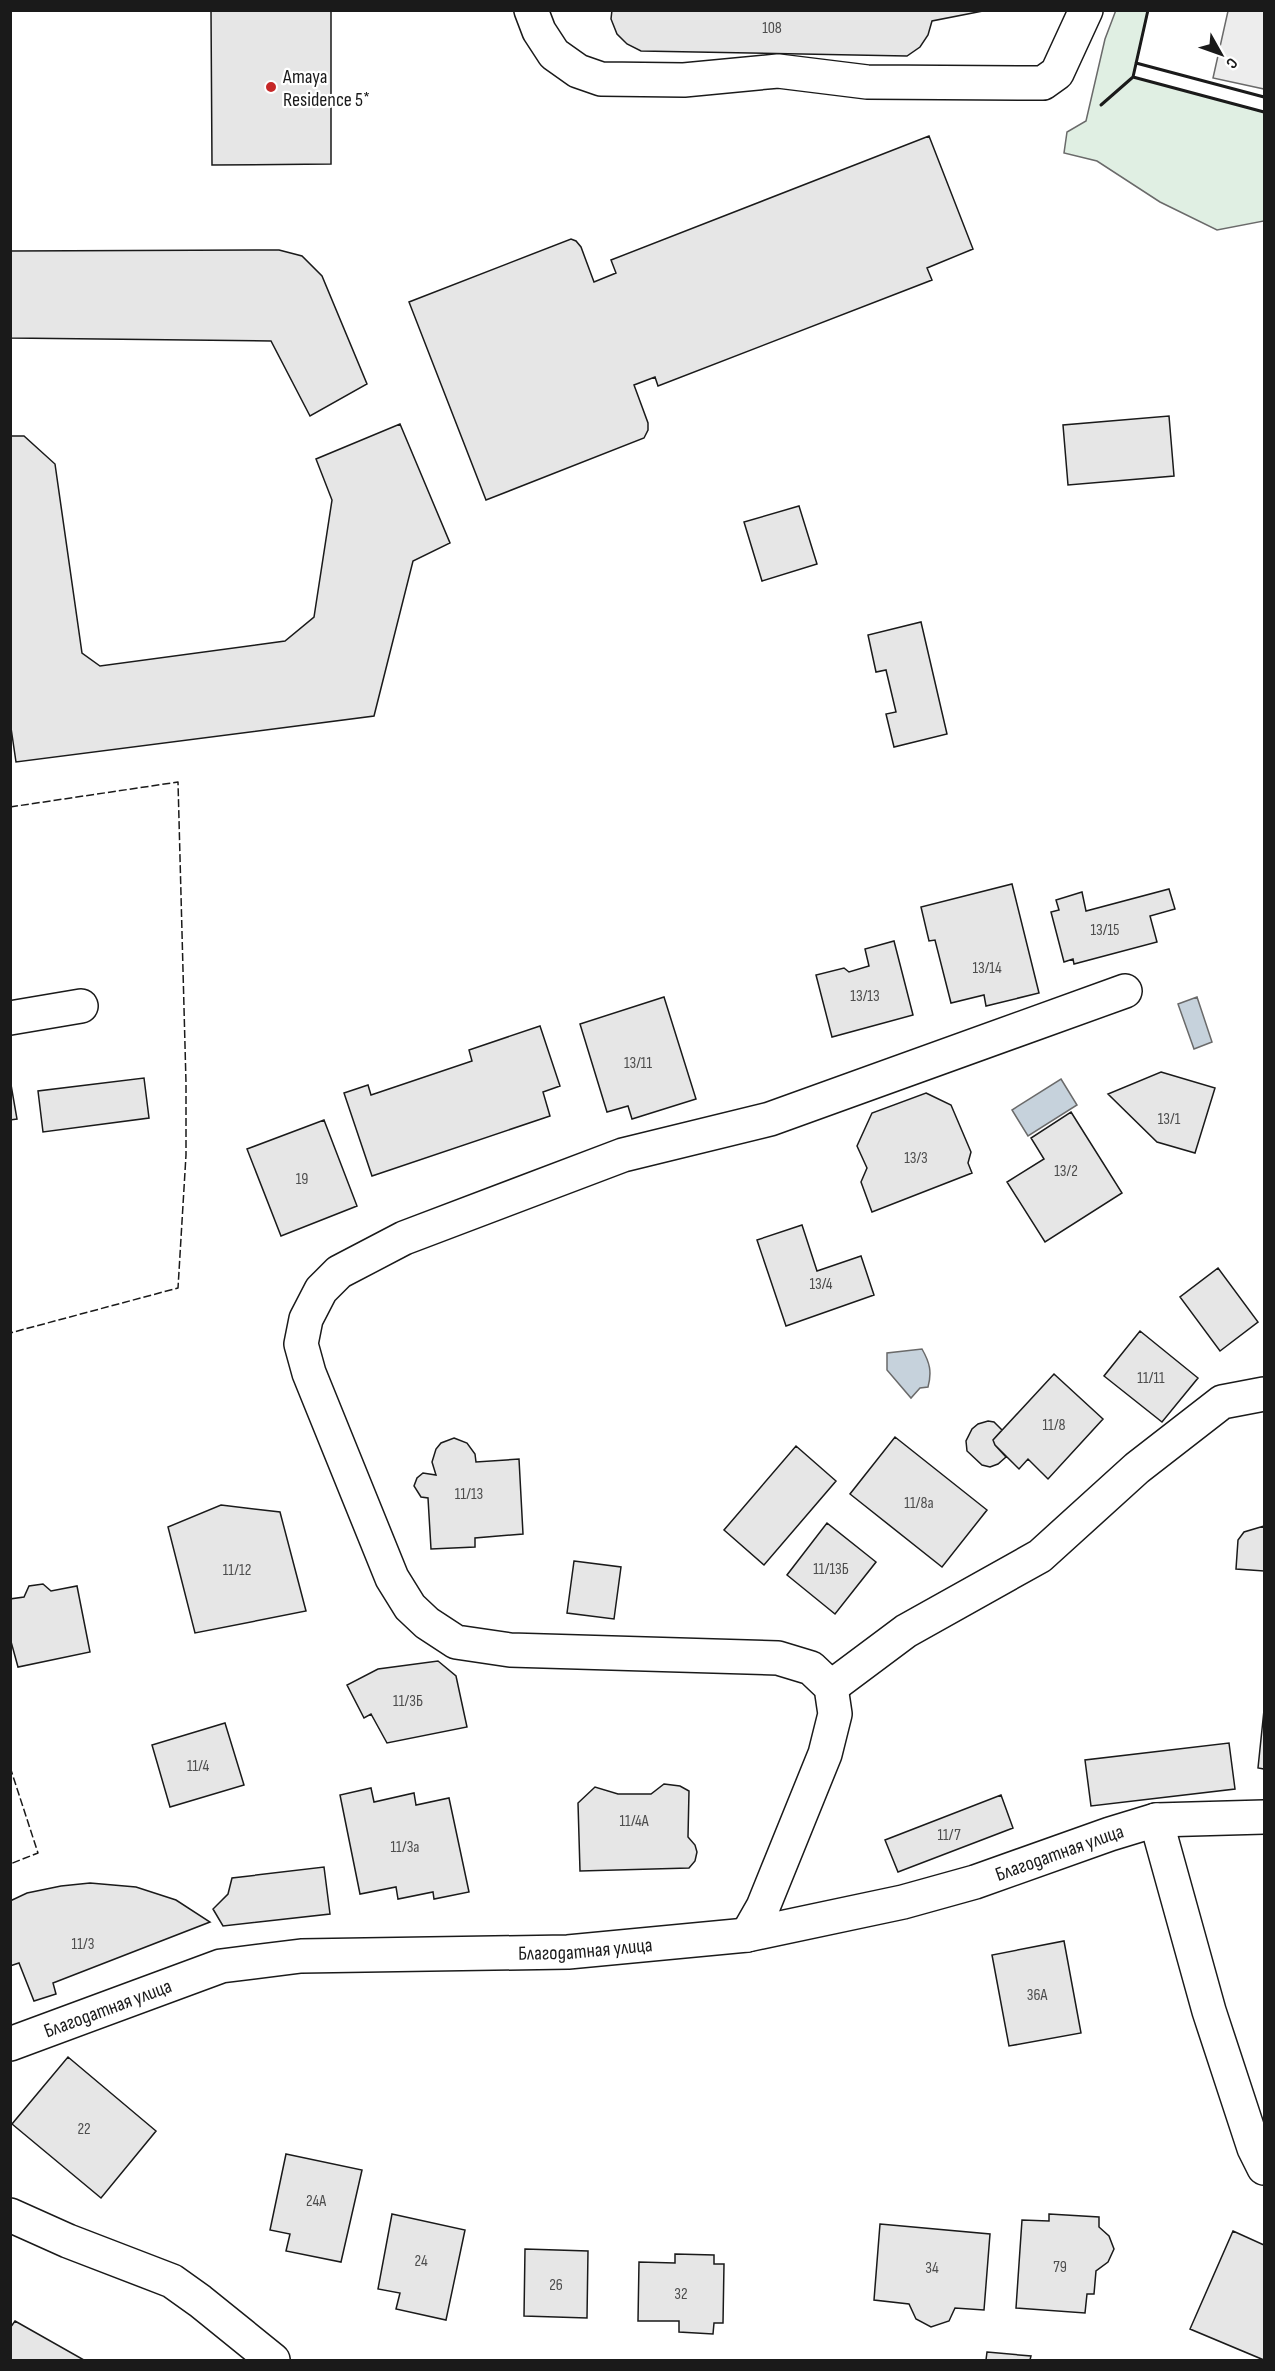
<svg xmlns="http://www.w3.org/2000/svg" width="1275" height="2371" font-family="'Sofia Sans Condensed',sans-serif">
  <rect width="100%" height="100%" fill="#fff"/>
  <path fill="#e0efe3" stroke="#6a6a6a" stroke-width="1.5" d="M 1116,10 L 1148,11 L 1133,77 L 1264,112 L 1264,221 L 1217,230 L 1160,202 L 1097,161 L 1064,153 L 1067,132 L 1086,121 L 1105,39 Z"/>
  <path fill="#ededed" stroke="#6a6a6a" stroke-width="1.5" d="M 1228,11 L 1264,11 L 1264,89 L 1213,78 Z"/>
  <path fill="#c6d2dc" stroke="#6a6a6a" stroke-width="1.5" d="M 1197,997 L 1212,1042 L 1194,1049 L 1178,1004 Z
    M 1061,1079 L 1077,1105 L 1028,1136 L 1012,1110 Z
    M 922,1349 C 930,1363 932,1372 928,1387 L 920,1388 L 911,1398 L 887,1370 L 887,1353 Z"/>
  <path fill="#e6e6e6" stroke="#1a1a1a" stroke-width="1.5" d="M 211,10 L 331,10 L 331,164 L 212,165 Z
    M 612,10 L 988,10 L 932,21 L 928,35 L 920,47 L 907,56 L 641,51 L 627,44 L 617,34 L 611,19 Z
    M 929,136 L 973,249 L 927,268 L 932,280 L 658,386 L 655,377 L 634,385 L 648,423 L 648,430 L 644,438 L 486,500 L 409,302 L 571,239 L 576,241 L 581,247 L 594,282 L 616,273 L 611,260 Z
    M 279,250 L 302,256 L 322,276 L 367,384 L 310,416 L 271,341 L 10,338 L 10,251 Z
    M 1169,416 L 1174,476 L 1068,485 L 1063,425 Z
    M 400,424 L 450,543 L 413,561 L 374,716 L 16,762 L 10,721 L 10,436 L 24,436 L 55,464 L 82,653 L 100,666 L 285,641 L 314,617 L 332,500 L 316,459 Z
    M 799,506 L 817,564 L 762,581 L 744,522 Z
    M 921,622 L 947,734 L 894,747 L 886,714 L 896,712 L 886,670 L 876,672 L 868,635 Z
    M 1012,884 L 1039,993 L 986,1006 L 984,995 L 951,1003 L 935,940 L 929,941 L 921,907 Z
    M 1169,889 L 1175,909 L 1150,916 L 1157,942 L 1074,964 L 1073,959 L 1064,962 L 1051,912 L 1059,910 L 1056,900 L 1082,892 L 1086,911 Z
    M 894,941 L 913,1015 L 832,1037 L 816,975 L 844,968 L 849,972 L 869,966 L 865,949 Z
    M 664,997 L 696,1099 L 632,1119 L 628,1106 L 607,1112 L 580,1024 Z
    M 540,1026 L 560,1086 L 543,1092 L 550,1116 L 372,1176 L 344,1093 L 368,1085 L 371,1095 L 472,1061 L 469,1050 Z
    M 1161,1072 L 1215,1088 L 1195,1153 L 1157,1142 L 1108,1094 Z
    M 144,1078 L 149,1118 L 43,1132 L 38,1091 Z
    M 10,1079 L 17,1119 L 10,1120 Z
    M 926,1093 L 951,1105 L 971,1152 L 968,1163 L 972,1173 L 872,1212 L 861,1182 L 867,1168 L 857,1146 L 872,1113 Z
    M 1071,1112 L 1122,1193 L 1045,1242 L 1007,1182 L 1044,1159 L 1031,1138 Z
    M 324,1120 L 357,1206 L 281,1236 L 247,1149 Z
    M 802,1225 L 817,1271 L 861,1256 L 874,1295 L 786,1326 L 757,1240 Z
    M 1218,1268 L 1258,1322 L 1220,1351 L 1180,1297 Z
    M 1140,1331 L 1198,1378 L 1162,1422 L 1104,1376 Z
    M 1054,1374 L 1103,1419 L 1048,1479 L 1028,1459 L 1019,1469 L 995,1445 L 993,1440 Z
    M 988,1421 L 994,1422 L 1002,1430 L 993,1440 L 995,1445 L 1006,1457 L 998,1464 L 990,1467 L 982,1465 L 967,1451 L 966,1441 L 972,1429 L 978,1424 Z
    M 895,1437 L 987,1510 L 942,1567 L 850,1494 Z
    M 454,1438 L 467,1443 L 475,1454 L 476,1462 L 519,1459 L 523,1534 L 475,1538 L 475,1547 L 431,1549 L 428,1498 L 421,1497 L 414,1486 L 417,1478 L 423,1473 L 436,1475 L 432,1462 L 436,1449 L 441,1443 Z
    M 796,1446 L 836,1481 L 764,1565 L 724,1530 Z
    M 221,1505 L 280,1512 L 306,1611 L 195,1633 L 168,1527 Z
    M 827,1523 L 876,1562 L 835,1614 L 787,1575 Z
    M 1264,1526 L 1264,1571 L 1236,1569 L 1238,1540 L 1244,1532 Z
    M 574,1561 L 621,1567 L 614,1619 L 567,1613 Z
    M 43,1584 L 51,1591 L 77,1586 L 90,1652 L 18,1667 L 10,1638 L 10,1599 L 24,1597 L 29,1586 Z
    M 438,1661 L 456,1676 L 467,1727 L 387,1743 L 371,1714 L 364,1718 L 347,1685 L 378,1669 Z
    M 1264,1710 L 1264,1769 L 1258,1768 Z
    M 225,1723 L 244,1785 L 170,1807 L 152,1745 Z
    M 1229,1743 L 1235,1789 L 1091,1806 L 1085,1760 Z
    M 664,1784 L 680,1786 L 689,1791 L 688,1837 L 695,1845 L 697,1852 L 695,1861 L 689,1868 L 580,1871 L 578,1803 L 595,1787 L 618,1794 L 651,1794 Z
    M 371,1788 L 374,1802 L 414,1793 L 416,1805 L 449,1798 L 469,1892 L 434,1899 L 433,1892 L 398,1899 L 396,1887 L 360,1894 L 340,1795 Z
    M 1001,1795 L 1013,1828 L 898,1872 L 885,1840 Z
    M 324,1867 L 330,1914 L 223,1926 L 213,1909 L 228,1894 L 232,1878 Z
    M 90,1883 L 136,1887 L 176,1900 L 210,1922 L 53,1983 L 56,1994 L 34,2001 L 19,1963 L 10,1966 L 10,1901 L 27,1893 L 61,1886 Z
    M 1064,1941 L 1081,2033 L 1009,2046 L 992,1955 Z
    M 68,2057 L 156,2131 L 101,2198 L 12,2124 Z
    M 286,2154 L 362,2170 L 341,2262 L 286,2251 L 290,2234 L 270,2230 Z
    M 392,2214 L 465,2230 L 446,2320 L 396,2309 L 400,2293 L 378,2289 Z
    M 1049,2214 L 1099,2217 L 1099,2227 L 1109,2236 L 1114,2249 L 1108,2262 L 1096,2271 L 1094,2294 L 1087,2294 L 1085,2313 L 1016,2308 L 1022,2220 L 1049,2221 Z
    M 880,2224 L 990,2234 L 984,2310 L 955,2308 L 949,2321 L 931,2327 L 916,2319 L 909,2304 L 874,2300 Z
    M 1233,2231 L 1264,2245 L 1264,2360 L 1190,2329 Z
    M 525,2249 L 588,2251 L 587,2318 L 524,2316 Z
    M 675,2254 L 714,2255 L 714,2264 L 724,2264 L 723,2323 L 714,2323 L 713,2334 L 679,2332 L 679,2321 L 638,2321 L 639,2262 L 675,2263 Z
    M 15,2321 L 84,2360 L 10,2360 L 10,2328 Z
    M 987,2352 L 1031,2356 L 1030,2360 L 986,2360 Z"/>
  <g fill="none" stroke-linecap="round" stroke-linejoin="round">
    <defs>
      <g id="minor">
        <path d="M 531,10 L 539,31 L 554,54 L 578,71 L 601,79 L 684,80 L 778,71 L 867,82 L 1029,83 L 1043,83 L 1057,73 L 1086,10"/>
        <path d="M 10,1018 L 81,1006"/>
        <path d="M 831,1687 L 906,1631 L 1040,1556 L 1137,1468 L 1222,1402 L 1264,1394"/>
        <path d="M 1156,1820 L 1209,2011 L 1254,2148 L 1264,2168"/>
        <path d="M 747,1935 L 763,1907 L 825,1754 L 835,1714 L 831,1687 L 811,1668 L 778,1658 L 510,1650 L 456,1642 L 427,1623 L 410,1607 L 392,1578 L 309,1373 L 301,1344 L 306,1319 L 321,1290 L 339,1272 L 404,1238 L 623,1155 L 770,1119 L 1125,991"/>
        <path id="s1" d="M 10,2044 L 221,1966 L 301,1956 L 568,1952 L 747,1935 L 903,1902 L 975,1882 L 1110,1834 L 1156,1820 L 1264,1817"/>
        <path d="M 10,2215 L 68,2241 L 172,2281 L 200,2301 L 273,2360"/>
      </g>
    </defs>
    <use href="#minor" stroke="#1a1a1a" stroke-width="36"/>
    <use href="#minor" stroke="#fff" stroke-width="33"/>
    <path stroke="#1a1a1a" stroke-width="1.5" stroke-dasharray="8 3" stroke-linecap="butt" d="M 10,807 L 178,782 L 186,1083 L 186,1155 L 178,1288 L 10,1333
      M 10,1767 L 38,1853 L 10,1864"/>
    <path stroke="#1a1a1a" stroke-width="3" d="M 1148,10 L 1133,77 L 1264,112
      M 1136,63 L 1264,97
      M 1101,105 L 1133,77"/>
  </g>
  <circle fill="#c62828" stroke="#fff" stroke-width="2" cx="271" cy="87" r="6"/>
  <g text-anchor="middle" stroke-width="4.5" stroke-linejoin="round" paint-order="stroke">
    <g font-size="16" fill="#4d4d4d">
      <text x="772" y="33">108</text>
      <text x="1105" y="935">13/15</text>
      <text x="987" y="973">13/14</text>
      <text x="865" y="1001">13/13</text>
      <text x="638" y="1068">13/11</text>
      <text x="1169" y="1124">13/1</text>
      <text x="916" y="1163">13/3</text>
      <text x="1066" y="1176">13/2</text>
      <text x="302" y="1184">19</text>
      <text x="821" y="1289">13/4</text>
      <text x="1151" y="1383">11/11</text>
      <text x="1054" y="1430">11/8</text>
      <text x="469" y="1499">11/13</text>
      <text x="919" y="1508">11/8а</text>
      <text x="831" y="1574">11/13Б</text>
      <text x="237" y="1575">11/12</text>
      <text x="408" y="1706">11/3Б</text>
      <text x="198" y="1771">11/4</text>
      <text x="634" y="1826">11/4А</text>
      <text x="949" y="1840">11/7</text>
      <text x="405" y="1852">11/3а</text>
      <text x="83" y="1949">11/3</text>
      <text x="1037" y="2000">36А</text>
      <text x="84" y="2134">22</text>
      <text x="316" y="2206">24А</text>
      <text x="421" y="2266">24</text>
      <text x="1060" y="2272">79</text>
      <text x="932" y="2273">34</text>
      <text x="556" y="2290">26</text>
      <text x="681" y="2299">32</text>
    </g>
    <g font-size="20" fill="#1a1a1a" stroke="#fff" text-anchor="start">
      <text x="283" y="83">Amaya<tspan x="283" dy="23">Residence 5*</tspan></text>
    </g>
    <g font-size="20" fill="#1a1a1a" stroke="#fff">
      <text dy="7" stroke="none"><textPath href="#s1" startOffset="1076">Благодатная улица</textPath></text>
      <text dy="7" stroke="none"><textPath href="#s1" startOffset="590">Благодатная улица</textPath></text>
      <text dy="7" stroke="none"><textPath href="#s1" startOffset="104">Благодатная улица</textPath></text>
    </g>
  </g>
  <rect width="1275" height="2371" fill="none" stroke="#1a1a1a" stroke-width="24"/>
  <g transform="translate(1221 54) rotate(130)" stroke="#ffffff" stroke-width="4.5" paint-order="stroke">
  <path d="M0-4.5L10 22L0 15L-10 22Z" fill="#1a1a1a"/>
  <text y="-9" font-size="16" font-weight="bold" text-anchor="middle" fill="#1a1a1a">С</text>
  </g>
</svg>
